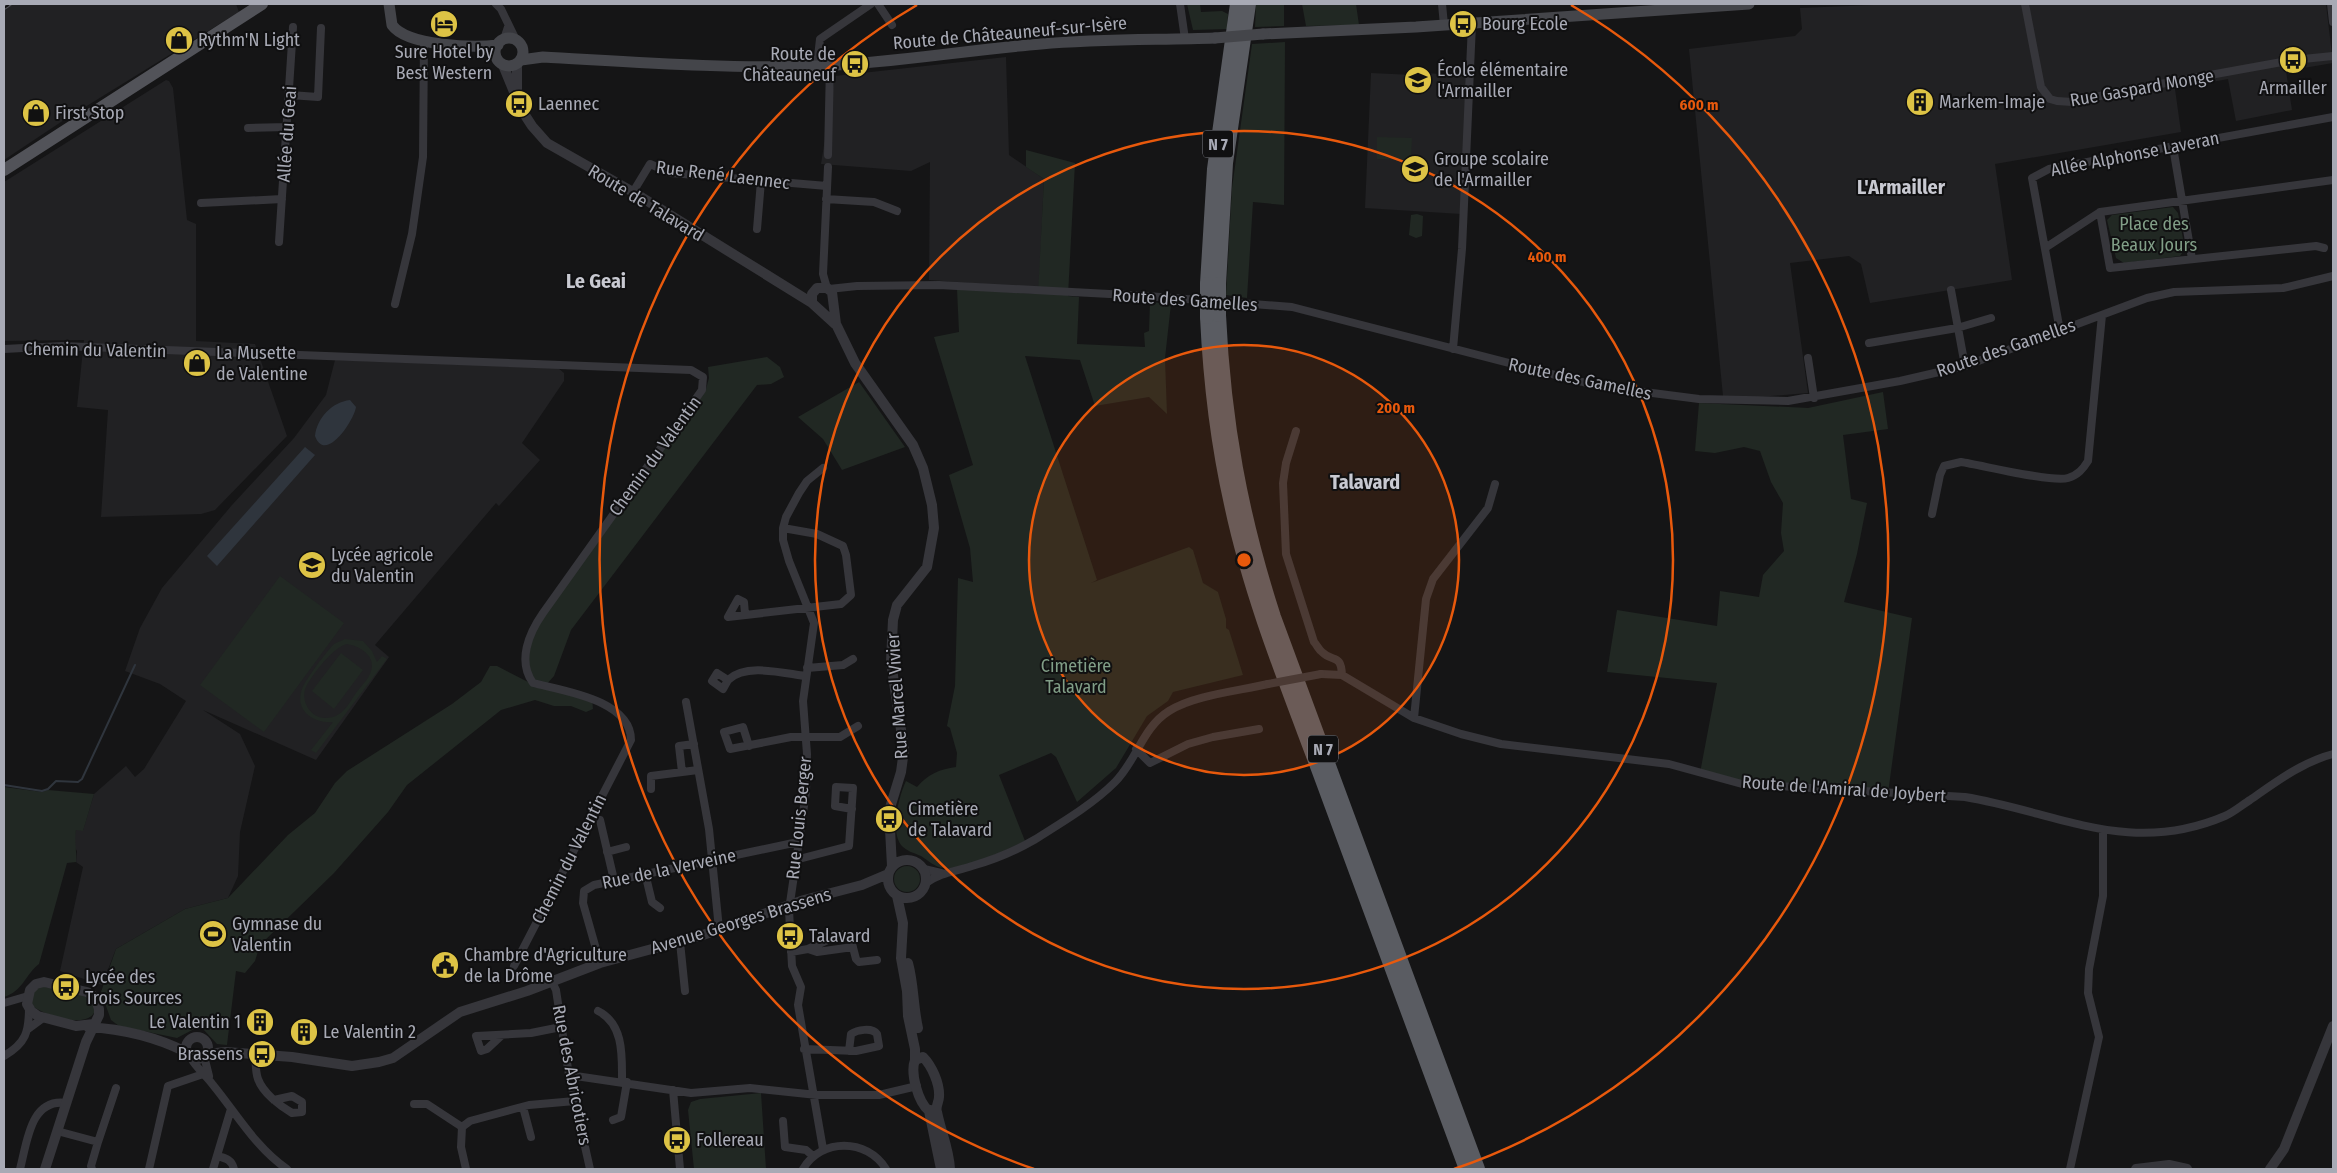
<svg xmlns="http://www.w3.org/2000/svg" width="2337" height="1173" font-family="'Fira Sans Condensed',sans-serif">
  <rect width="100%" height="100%" fill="#151516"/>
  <path fill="#212123" d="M 4,4 L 236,4 L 239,12 L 64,120 L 4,160 Z
    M 1897,4 L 2326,4 L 2333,63 L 2286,71 L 2292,110 L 2236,121 L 2228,79 L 2175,89 L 2181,132 L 1995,164 L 2012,280 L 1870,303 L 1861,264 L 1849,256 L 1790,263 L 1808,393 L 1758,397 L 1723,396 L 1689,49 L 1795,36 L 1802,29 L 1800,8 Z
    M 1006,57 L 1009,155 L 1044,179 L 1039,288 L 929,280 L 930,162 L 911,171 L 821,164 L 835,76 Z
    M 1412,72 L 1467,76 L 1461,214 L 1365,208 L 1371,73 L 1413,75 Z
    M 166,80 L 169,81 L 173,88 L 187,220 L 196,224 L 196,341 L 255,344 L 287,436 L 215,510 L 201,514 L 101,517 L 108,410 L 77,407 L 84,340 L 4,341 L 4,182 Z
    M 335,360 L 558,368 L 564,373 L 564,381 L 522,443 L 540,460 L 499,506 L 496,503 L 375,645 L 389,657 L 316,760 L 203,710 L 240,734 L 255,766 L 240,832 L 238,876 L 228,898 L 185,909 L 116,949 L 102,985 L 60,971 L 83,867 L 76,862 L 77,851 L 73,845 L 76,829 L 83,830 L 94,794 L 126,766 L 135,777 L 144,769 L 186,701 L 160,684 L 125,671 L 140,628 L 162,588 L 232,505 L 294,438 L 326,395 Z"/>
  <path fill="#212823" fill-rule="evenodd" d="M 1187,4 L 1200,4 L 1201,12 L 1222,11 L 1228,14 L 1227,29 L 1193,30 Z
    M 1256,4 L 1284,4 L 1284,26 L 1255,27 Z
    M 1302,4 L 1356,4 L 1359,25 L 1306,26 Z
    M 1285,42 L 1284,205 L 1253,202 L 1247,298 L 1226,295 L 1232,188 L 1252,44 Z
    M 1377,137 L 1412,138 L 1411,160 L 1377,159 Z
    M 1026,150 L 1075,163 L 1068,296 L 1079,297 L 1077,344 L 1145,347 L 1144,333 L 1149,331 L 1150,302 L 1171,304 L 1165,358 L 1167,414 L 1149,397 L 1095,406 L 1080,360 L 1025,356 L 1097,580 L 1091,583 L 1189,547 L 1193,550 L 1203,583 L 1218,592 L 1226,619 L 1226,628 L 1229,630 L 1243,675 L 1173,692 L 1168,701 L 1147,716 L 1116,768 L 1077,802 L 1056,757 L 1051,753 L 999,775 L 1025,841 C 1006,850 965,870 944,868 C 934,867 929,861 921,856 C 914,853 906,851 901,845 C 890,830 899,796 906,781 L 917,787 C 928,774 940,769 956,767 L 957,753 L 950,728 L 947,726 L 955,686 L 958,578 L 973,582 L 970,548 L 949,475 L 973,465 L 934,337 L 959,332 L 957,289 L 1038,294 L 1044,179 L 1026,167 Z
    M 2173,207 L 2178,213 L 2185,249 L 2180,256 L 2124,263 L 2116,258 L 2107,220 L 2112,215 Z
    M 1417,214 L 1423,216 L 1422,236 L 1416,238 L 1409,235 L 1411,215 Z
    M 767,357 L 780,367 L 784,377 L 771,384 L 757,385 L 571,630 L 554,676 L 545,686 L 592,698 L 593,709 L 586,712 L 571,706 L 554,706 L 535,700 L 501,710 L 407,785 L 388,812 L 334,873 L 260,945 L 255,961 L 245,973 L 236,971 L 227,1045 L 217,1044 L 203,1029 L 196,1028 L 177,1038 L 119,1026 L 111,1020 L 101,992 L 116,949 L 185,909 L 228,898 L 288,835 L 315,813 L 335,783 L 347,771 L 452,704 L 481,682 L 490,666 L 497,666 L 528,682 L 527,655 L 536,627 L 706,389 L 709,378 L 708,367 Z
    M 859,382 L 905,447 L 842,470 L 823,439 L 798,417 Z
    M 1883,392 L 1888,429 L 1843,435 L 1851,499 L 1867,503 L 1857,554 L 1844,602 L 1912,618 L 1888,793 L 1742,784 L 1700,773 L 1717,683 L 1607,672 L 1617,610 L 1717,626 L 1720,591 L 1759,597 L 1763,575 L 1784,551 L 1781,533 L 1783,503 L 1771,482 L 1760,451 L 1744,447 L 1715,453 L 1695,451 L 1699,403 L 1808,408 Z
    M 280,576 L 344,623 L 264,732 L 200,685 Z
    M 345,639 L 363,641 L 372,651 L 377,662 L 382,656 L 387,659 L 316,753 L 311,750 L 333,722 C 314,724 294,711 302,689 C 305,680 327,651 334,644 C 337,642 342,641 345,639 ZM 347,644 C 360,646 376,656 371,671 C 369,679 360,687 356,693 C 351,700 346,710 339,714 C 335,717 329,718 325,718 C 310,718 300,700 306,687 C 312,675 334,646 347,644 Z
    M 341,653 L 363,670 L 334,709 L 312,691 Z
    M 4,787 L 42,792 L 48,790 L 94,794 L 83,831 L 76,830 C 74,843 77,850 76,862 L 67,863 L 39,964 C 25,975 23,991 4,997 Z
    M894 879a13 13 0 1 1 26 0a13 13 0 1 1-26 0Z
    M 40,986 L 86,994 L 94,1002 L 94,1013 C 84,1029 43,1015 31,1005 L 31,993 Z
    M 761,1093 L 766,1169 L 694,1169 L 688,1110 L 691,1102 L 700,1099 Z"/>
  <path fill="#2f353d" d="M 350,400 L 356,407 C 354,421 325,464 315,436 C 317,418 332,402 350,400 Z
    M 305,447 L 315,455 L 217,566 L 207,556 Z"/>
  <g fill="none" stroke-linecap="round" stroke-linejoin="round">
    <path stroke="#2f353d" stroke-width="2" d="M 4,785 L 42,791 L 48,789 L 56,781 L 78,782 L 82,779 L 135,665"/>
    <path stroke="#36363b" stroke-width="8" d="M 496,4 L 501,9 L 516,40
      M 878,4 L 892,25
      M 1180,4 L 1185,39
      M 1442,4 L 1444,25
      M 2025,4 L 2041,87 L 2050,99 L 2057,101 L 2072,102 L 2133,89 L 2293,60 L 2333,56
      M 2331,4 L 2333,22
      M 504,39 L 508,27
      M 817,66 L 820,39 L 871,4
      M 290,95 L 318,97 L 321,28
      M 248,128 L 288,127
      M 2173,147 L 2192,259
      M 828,155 L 830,65
      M 633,192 L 650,164 L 671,173 L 827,186
      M 826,199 L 874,202 L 897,211
      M 201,203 L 282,199
      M 2100,212 L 2110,268 L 2316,246 L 2324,248
      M 757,229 L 761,181
      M 279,242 L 293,27
      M 2045,248 L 2100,212 L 2333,180
      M 827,288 L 823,274 L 828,167
      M 829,289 L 857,286 L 939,285 L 1147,296 L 1292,307 L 1598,386 L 1699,399 L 1788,401 L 1900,381 L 1965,366 L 2147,298 L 2174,292 L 2283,288 L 2333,276
      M 1951,290 L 1965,366
      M 395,304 L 412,234 L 423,157 L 424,40
      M 2060,331 L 2032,178 L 2049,169 L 2333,117
      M 1869,343 L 1957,328 L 1991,318
      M 4,349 L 62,346 L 691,370 L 703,377 L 702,390 L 543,613 C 529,633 517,661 533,683 C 564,691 631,700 631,740 L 514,966
      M 1453,349 L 1462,249 L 1472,24
      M 1808,358 L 1814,398
      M 1296,431 L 1286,463 L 1283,483 L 1286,554 L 1314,642 C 1317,645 1319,650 1322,652 C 1333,663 1341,653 1342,675
      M 823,468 L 807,481 L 799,493 L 786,517 L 783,528 L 783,540 L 789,561 L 814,623 L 803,701 L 807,754 L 806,792 L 789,910 L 792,966 L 801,987 L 798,1005 L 823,1149
      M 1932,514 L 1940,475 L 1944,466 L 1961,462 C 1981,465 2053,483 2068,478 C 2078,475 2083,469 2088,461 L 2102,315
      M 745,614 L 744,602 L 738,599 L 728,617 L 841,604 L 851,595 L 846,555 L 843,546 L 817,534 L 783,528
      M 807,668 L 843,665 L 853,659
      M 1321,674 L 1342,675 L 1414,718 L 1461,734 L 1501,744 L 1669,764 L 1742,784 L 1965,797 C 2057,812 2129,857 2225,816 C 2234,812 2242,805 2250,800 C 2276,782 2302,762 2333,754
      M 728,680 L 723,689 L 712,681 L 717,673 L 728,680 C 746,663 782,673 805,676
      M 686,702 L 709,829 L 719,929
      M 1414,718 L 1426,599 L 1433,579 L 1488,508 L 1495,484
      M 749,746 L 743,727 L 724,732 L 730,749 L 791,737 L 840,737 L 858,726
      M 1136,749 L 1150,763 L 1188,744 L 1213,737 L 1259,729
      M 682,772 L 679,746 L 694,744
      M 651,789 L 651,776 L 698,770
      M 600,820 L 614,880
      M 607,852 L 626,847
      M 795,860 L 849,846 L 853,788 L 836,787 L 835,806 L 852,809
      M 924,869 L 941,873
      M 645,873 L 652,902 L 660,908
      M 926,883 C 942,872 954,872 972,866 C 993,860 1015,851 1034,840 C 1061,823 1092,805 1115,782 C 1137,760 1142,728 1169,711 C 1194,695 1239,691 1268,684
      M 680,942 L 685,991
      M 808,949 L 817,952 L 853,947
      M 791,952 L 808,949 L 834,937 L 846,934 L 850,936 L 856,959 L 859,962 L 877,960
      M 600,963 L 583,903 L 584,891 L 594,885 L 798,842
      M 552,982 L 556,990 L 569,1075 L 590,1169
      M 4,1003 L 28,996
      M 598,1011 C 624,1024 622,1056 622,1081
      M 28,1029 L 43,1018
      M 502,1035 L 487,1049 L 481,1051 L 476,1036 L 531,1033 L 561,1027
      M 804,1049 L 856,1051 L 879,1046 L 877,1034 C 872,1027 857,1030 851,1034 L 849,1051
      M 255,1054 C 256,1061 255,1071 258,1079 C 263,1093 280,1106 292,1113 L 302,1112 L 302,1102 L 292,1096 L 274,1100
      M 4,1056 C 26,1043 29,1032 29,1007
      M 204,1056 L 209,1076
      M 191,1058 C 197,1069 206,1075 213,1085 C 236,1113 256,1148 287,1169
      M 569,1075 L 691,1093 L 750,1088 L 817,1095 L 879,1095 L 917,1086
      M 673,1090 L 680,1169
      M 414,1104 L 427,1104 L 462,1127
      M 523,1107 L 531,1137
      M 613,1120 L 621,1117 L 627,1082
      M 783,1121 L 785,1147 L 806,1150 L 813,1156
      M 57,1131 L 98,1142 L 91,1166 L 92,1169
      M 98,1142 L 116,1088
      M 217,1156 C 226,1158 232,1160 234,1169
      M 20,1169 C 27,1143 30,1098 66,1103
      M 149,1169 L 168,1086 L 206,1073
      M 213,1169 L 231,1109
      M 466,1169 L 461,1147 L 462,1127 L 470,1121 L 529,1105 L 575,1101
      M 803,1169 C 821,1138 867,1138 886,1169
      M 2070,1169 L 2099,1037 L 2088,993 L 2089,969 L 2103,896 L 2103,831"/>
    <path stroke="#36363b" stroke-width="10" d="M 503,65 L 521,109 L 532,126 L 547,143 L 633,192 L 812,303 L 835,324
      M 517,89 L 517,64
      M 812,303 L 812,294 L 817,288 L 827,288 L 832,292 L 836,324 L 855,363 L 913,445 L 923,468 L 932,505 L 934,528 L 927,567 L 897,605 L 893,620 L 891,662 L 904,750 L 901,772 L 889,811 L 892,866
      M888 879a19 19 0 1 1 38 0a19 19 0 1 1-38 0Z
      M 897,896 L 903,923 L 901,958 L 907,991 L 908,1016 L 915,1049 L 915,1060
      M 908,963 C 914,985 913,1006 918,1028
      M 88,1027 C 121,1029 156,1037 186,1052
      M186 1048a11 11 0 1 1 22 0a11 11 0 1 1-22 0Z
      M 206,1054 L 226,1052 L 292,1057 L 352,1066 L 379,1062 L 393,1058 L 460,1012 L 527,991 L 600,963 L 700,936 L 804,900 L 862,885 L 888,874
      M 936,1109 L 929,1111 C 918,1102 910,1073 915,1060 L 923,1057 C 932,1066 940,1084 939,1097 C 939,1102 935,1107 937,1112 C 941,1132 949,1149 950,1169
      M 929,1111 L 941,1169
      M 45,1169 L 86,1042 L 99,1015 L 99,1009 L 95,997 L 87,992 L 44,982 L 36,984 L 30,990 L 27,1004 L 31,1011 L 38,1016 L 76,1026 L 94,1024
      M 2136,1169 L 2169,1165 L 2187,1169
      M 2270,1169 L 2284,1149 L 2333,1026"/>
    <path stroke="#44454a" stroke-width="11" d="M 389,4 L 392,25 C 407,46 473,48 498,45
      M 1263,34 L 1416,27 L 1749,4
      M495 52a14 14 0 1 1 28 0a14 14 0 1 1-28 0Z
      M 521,60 L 543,57 C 634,62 727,69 819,66 C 893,63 967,50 1041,44 C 1099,39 1157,40 1215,38"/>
    <path stroke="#525359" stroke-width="12" d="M 4,170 L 262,4"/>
    <path stroke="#5a5c62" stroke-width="14" d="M 1207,284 L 1214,169 L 1237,4
      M 1219,284 L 1226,163 L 1249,4
      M 1219,315 C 1224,423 1241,515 1274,617 L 1478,1169
      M 1207,317 C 1210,380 1217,442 1231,504 C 1253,608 1296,707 1332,807 C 1377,927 1421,1048 1466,1169"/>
    <defs>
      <path id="rail" d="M 4,8 L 10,4"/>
    </defs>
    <use href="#rail" stroke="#4f5055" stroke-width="4"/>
    <use href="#rail" stroke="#101011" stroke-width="2" stroke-dasharray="5.5" stroke-linecap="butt"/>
    <path stroke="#36363b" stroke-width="8" d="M 1268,684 L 1321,674"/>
    <path stroke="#44454a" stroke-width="11" d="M 1215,38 L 1263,34"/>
    <path stroke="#5a5c62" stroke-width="14" d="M 1207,284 L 1207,317
      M 1219,284 L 1219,315"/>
  </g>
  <circle cx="1244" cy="560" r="215" fill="#e8590c" fill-opacity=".12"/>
  <g fill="none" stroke="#e8590c" stroke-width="2.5">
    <circle cx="1244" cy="560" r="215"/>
    <circle cx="1244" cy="560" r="429"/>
    <path d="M1034 1169A644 644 0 0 1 917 5M1571 5A644 644 0 0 1 1454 1169"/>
  </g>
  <defs>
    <symbol id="hotel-disc" viewBox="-11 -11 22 22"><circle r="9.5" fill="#ddc345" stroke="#101011"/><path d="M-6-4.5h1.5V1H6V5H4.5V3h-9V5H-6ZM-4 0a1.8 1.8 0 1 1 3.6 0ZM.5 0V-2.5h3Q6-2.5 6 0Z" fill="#111"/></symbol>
    <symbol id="bus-disc" viewBox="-11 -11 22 22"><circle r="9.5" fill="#ddc345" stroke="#101011"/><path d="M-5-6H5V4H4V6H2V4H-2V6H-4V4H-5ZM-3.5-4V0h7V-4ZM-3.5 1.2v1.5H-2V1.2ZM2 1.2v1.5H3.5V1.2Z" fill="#111"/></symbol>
    <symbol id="shop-disc" viewBox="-11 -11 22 22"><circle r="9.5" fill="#ddc345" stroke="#101011"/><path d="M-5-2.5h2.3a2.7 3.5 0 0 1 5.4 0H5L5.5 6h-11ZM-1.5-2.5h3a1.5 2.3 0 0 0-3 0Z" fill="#111"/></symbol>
    <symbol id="school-disc" viewBox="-11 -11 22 22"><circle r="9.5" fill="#ddc345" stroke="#101011"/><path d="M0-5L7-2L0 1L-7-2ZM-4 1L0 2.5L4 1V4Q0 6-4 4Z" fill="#111"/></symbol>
    <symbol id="building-disc" viewBox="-11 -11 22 22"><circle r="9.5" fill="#ddc345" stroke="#101011"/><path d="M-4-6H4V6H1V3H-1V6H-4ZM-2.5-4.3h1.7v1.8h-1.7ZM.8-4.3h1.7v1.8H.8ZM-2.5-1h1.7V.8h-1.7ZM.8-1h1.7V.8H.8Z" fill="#111"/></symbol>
    <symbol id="stadium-disc" viewBox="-11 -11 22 22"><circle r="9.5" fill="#ddc345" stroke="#101011"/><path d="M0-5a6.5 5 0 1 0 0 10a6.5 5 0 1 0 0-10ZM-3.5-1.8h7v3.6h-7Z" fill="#111"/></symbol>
    <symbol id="civic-disc" viewBox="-11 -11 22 22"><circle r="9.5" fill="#ddc345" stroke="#101011"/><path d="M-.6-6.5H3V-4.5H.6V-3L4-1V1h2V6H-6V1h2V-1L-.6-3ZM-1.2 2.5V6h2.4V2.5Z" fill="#111"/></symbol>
  </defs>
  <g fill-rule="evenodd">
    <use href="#hotel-disc" x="428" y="8" width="32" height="32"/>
    <use href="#bus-disc" x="1447" y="8" width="32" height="32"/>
    <use href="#shop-disc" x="163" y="24" width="32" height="32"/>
    <use href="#bus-disc" x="2277" y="44" width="32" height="32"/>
    <use href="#bus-disc" x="839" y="48" width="32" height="32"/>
    <use href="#school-disc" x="1402" y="64" width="32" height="32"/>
    <use href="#building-disc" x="1904" y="86" width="32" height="32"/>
    <use href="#bus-disc" x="503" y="88" width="32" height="32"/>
    <use href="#shop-disc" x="20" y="97" width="32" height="32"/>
    <use href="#school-disc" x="1399" y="153" width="32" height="32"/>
    <use href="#shop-disc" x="181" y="347" width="32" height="32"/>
    <use href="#school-disc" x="296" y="549" width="32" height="32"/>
    <use href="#bus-disc" x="873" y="803" width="32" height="32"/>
    <use href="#stadium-disc" x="197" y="918" width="32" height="32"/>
    <use href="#bus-disc" x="774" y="920" width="32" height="32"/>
    <use href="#civic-disc" x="429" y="949" width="32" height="32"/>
    <use href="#bus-disc" x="50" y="971" width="32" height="32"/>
    <use href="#building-disc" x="244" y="1006" width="32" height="32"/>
    <use href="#building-disc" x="288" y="1016" width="32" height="32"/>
    <use href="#bus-disc" x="246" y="1038" width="32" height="32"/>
    <use href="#bus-disc" x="661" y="1124" width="32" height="32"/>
  </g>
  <g text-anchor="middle" stroke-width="4" stroke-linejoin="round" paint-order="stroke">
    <g fill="#101011" stroke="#7a7c84" stroke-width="1">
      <rect x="1203" y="130.5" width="30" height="27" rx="4"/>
      <rect x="1308" y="735.5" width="30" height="27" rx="4"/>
    </g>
    <g font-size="16" font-weight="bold" fill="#a8aab5">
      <text x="1218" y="150">N 7</text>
      <text x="1323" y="755">N 7</text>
    </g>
    <g font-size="18" fill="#a8aab5" stroke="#101011" text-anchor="start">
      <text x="1482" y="30">Bourg Ecole</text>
      <text x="198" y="46">Rythm'N Light</text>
      <text x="444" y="58" text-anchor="middle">Sure Hotel by<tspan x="444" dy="21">Best Western</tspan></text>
      <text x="836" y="60" text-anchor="end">Route de<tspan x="836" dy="21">Châteauneuf</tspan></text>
      <text x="1437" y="76">École élémentaire<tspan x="1437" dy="21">l'Armailler</tspan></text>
      <text x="2293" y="94" text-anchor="middle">Armailler</text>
      <text x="1939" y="108">Markem-Imaje</text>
      <text x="538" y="110">Laennec</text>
      <text x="55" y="119">First Stop</text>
      <text x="1434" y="165">Groupe scolaire<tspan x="1434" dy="21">de l'Armailler</tspan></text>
      <text x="216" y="359">La Musette<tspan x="216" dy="21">de Valentine</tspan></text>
      <text x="331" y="561">Lycée agricole<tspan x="331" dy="21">du Valentin</tspan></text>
      <text x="908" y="815">Cimetière<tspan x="908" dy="21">de Talavard</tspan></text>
      <text x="232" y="930">Gymnase du<tspan x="232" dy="21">Valentin</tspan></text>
      <text x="809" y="942">Talavard</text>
      <text x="464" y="961">Chambre d'Agriculture<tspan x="464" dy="21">de la Drôme</tspan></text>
      <text x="85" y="983">Lycée des<tspan x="85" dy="21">Trois Sources</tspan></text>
      <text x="241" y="1028" text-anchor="end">Le Valentin 1</text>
      <text x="323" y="1038">Le Valentin 2</text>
      <text x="243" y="1060" text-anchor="end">Brassens</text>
      <text x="696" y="1146">Follereau</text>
    </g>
    <g font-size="18" fill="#a8aab5" stroke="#101011">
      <text transform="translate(1010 33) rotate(-5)" y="6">Route de Châteauneuf-sur-Isère</text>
      <text transform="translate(2142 88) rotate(-10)" y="6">Rue Gaspard Monge</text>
      <text transform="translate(287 134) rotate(-86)" y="6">Allée du Geai</text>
      <text transform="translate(2135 154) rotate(-11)" y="6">Allée Alphonse Laveran</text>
      <text transform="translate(723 175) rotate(7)" y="6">Rue René Laennec</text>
      <text transform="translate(646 203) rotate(31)" y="6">Route de Talavard</text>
      <text transform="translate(1185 300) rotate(4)" y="6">Route des Gamelles</text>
      <text transform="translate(2006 348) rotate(-19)" y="6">Route des Gamelles</text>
      <text transform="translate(95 350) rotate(1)" y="6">Chemin du Valentin</text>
      <text transform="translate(1580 379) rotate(12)" y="6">Route des Gamelles</text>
      <text transform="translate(655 456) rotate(-54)" y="6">Chemin du Valentin</text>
      <text transform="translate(897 696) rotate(-94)" y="6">Rue Marcel Vivier</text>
      <text transform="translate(1844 789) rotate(4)" y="6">Route de l'Amiral de Joybert</text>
      <text transform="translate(799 818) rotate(-84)" y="6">Rue Louis Berger</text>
      <text transform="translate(569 859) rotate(-63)" y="6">Chemin du Valentin</text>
      <text transform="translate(669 869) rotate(-12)" y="6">Rue de la Verveine</text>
      <text transform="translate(741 921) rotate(-17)" y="6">Avenue Georges Brassens</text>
      <text transform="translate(572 1075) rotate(79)" y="6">Rue des Abricotiers</text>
    </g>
    <g font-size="18" fill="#819e87" stroke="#101011">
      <text x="2154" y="230">Place des<tspan x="2154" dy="21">Beaux Jours</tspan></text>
      <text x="1076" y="672">Cimetière<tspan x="1076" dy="21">Talavard</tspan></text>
    </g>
    <g font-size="20" font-weight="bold" fill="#c8c9d1" stroke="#101011">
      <text x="1901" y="194">L'Armailler</text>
      <text x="596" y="288">Le Geai</text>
      <text x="1365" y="489">Talavard</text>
    </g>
  </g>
  <circle cx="1244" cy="560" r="8" fill="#e8590c" stroke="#101011" stroke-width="2.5"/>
  <g font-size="15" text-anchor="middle" font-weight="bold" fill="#e8590c" stroke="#101011" stroke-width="4" stroke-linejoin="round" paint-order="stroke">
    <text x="1699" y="110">600 m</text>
    <text x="1547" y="262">400 m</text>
    <text x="1396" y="413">200 m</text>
  </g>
  <rect width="2337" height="1173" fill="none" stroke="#a8aab5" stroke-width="10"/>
</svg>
